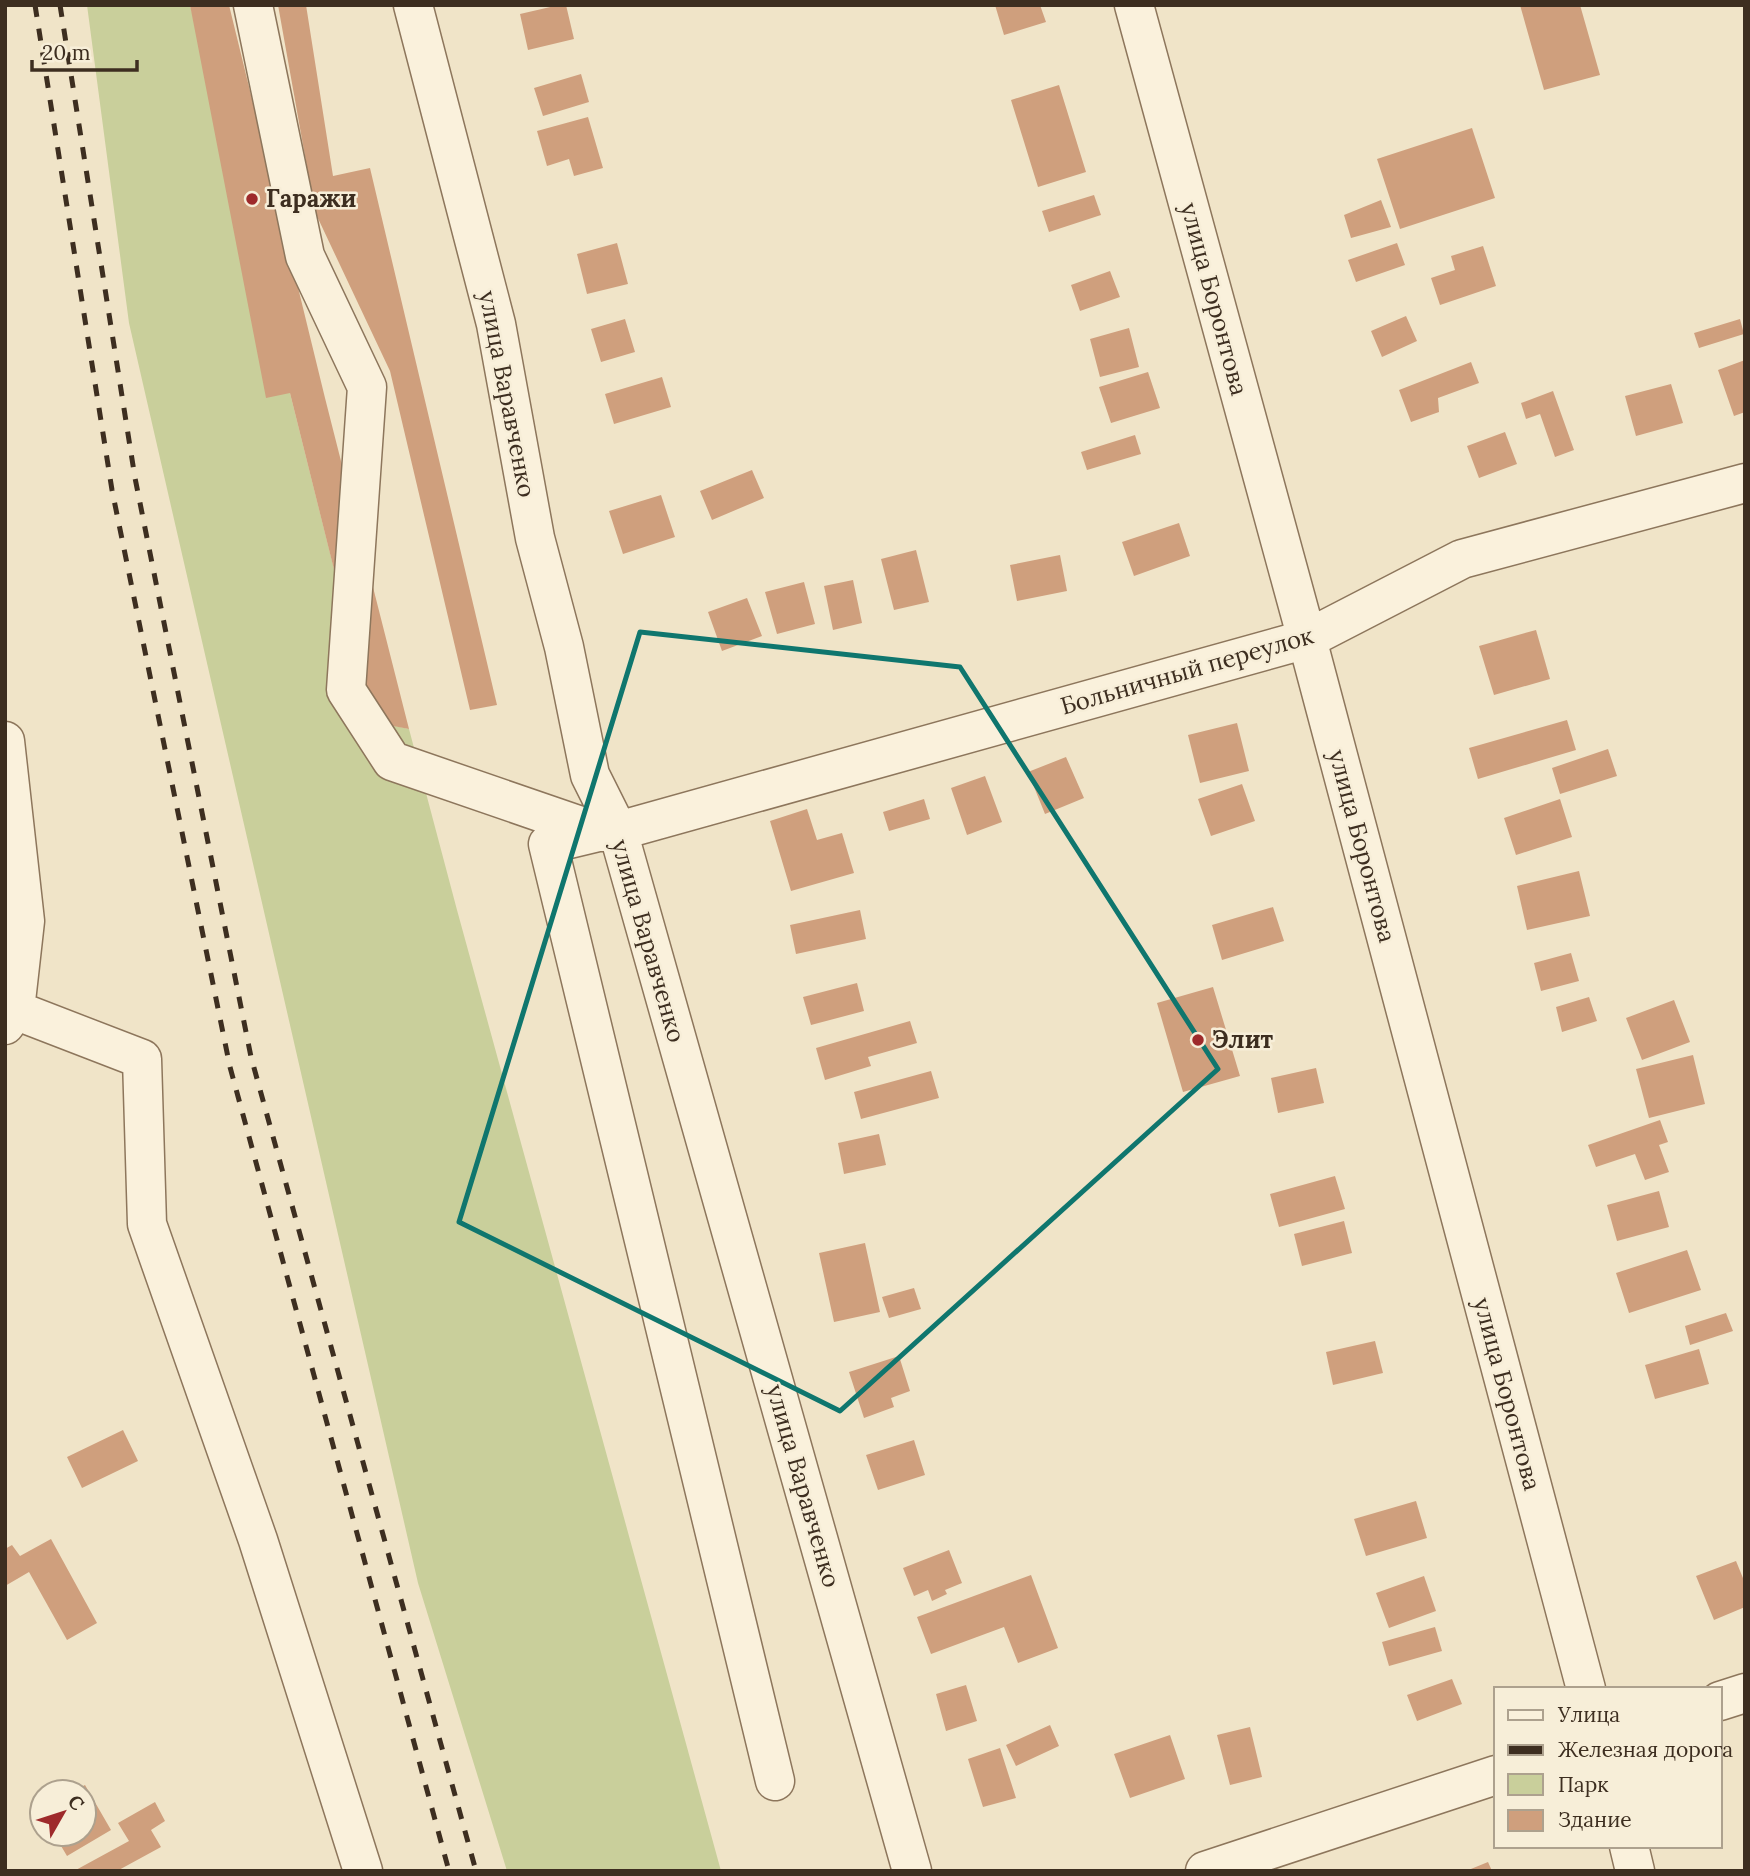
<svg xmlns="http://www.w3.org/2000/svg" width="1750" height="1876" font-family="Lora,serif">
  <rect width="100%" height="100%" fill="#f0e4c8"/>
  <path fill="#c9cf9b" d="M 87,5 L 190,5 L 290,393 L 372,721 L 409,729 L 457,910 L 721,1871 L 507,1871 L 418,1583 L 129,323 Z"/>
  <path fill="#cf9f7d" d="M 190,5 L 229,5 L 325,398 L 409,729 L 372,722 L 290,393 L 266,398 Z
    M 278,5 L 306,5 L 333,176 L 370,168 L 497,705 L 470,710 L 390,371 L 315,212 Z
    M 559,5 L 566,5 L 574,39 L 528,50 L 520,14 Z
    M 995,5 L 1040,5 L 1046,22 L 1004,35 Z
    M 1520,5 L 1580,5 L 1600,75 L 1544,90 Z
    M 581,74 L 589,102 L 543,116 L 534,88 Z
    M 1059,85 L 1086,172 L 1038,187 L 1011,100 Z
    M 588,117 L 603,168 L 574,176 L 569,159 L 547,166 L 537,131 Z
    M 1472,128 L 1495,198 L 1400,229 L 1377,159 Z
    M 1094,195 L 1101,215 L 1049,232 L 1042,211 Z
    M 1381,200 L 1391,227 L 1351,238 L 1344,215 Z
    M 617,243 L 628,284 L 587,294 L 577,254 Z
    M 1397,243 L 1405,265 L 1356,282 L 1348,260 Z
    M 1483,246 L 1496,286 L 1440,305 L 1431,278 L 1455,270 L 1451,256 Z
    M 1110,271 L 1120,297 L 1080,311 L 1071,285 Z
    M 1406,316 L 1417,341 L 1382,357 L 1371,331 Z
    M 625,319 L 635,352 L 601,362 L 591,329 Z
    M 1740,319 L 1744,334 L 1699,348 L 1694,333 Z
    M 1129,328 L 1139,367 L 1100,377 L 1090,339 Z
    M 1745,360 L 1745,412 L 1734,416 L 1718,370 Z
    M 1471,362 L 1479,383 L 1438,398 L 1439,412 L 1411,422 L 1399,390 Z
    M 1148,372 L 1160,408 L 1111,423 L 1099,387 Z
    M 662,377 L 671,407 L 614,424 L 605,394 Z
    M 1671,384 L 1683,423 L 1636,436 L 1625,396 Z
    M 1553,391 L 1574,450 L 1555,457 L 1540,414 L 1526,419 L 1521,403 Z
    M 1505,432 L 1517,464 L 1479,478 L 1467,446 Z
    M 1135,435 L 1141,454 L 1087,470 L 1081,452 Z
    M 752,470 L 764,498 L 712,520 L 700,491 Z
    M 661,495 L 675,537 L 623,554 L 609,511 Z
    M 1179,523 L 1190,556 L 1134,576 L 1122,542 Z
    M 916,550 L 929,602 L 894,610 L 881,559 Z
    M 1060,555 L 1067,591 L 1017,601 L 1010,565 Z
    M 853,580 L 862,623 L 833,630 L 824,586 Z
    M 804,582 L 815,624 L 777,634 L 765,592 Z
    M 747,598 L 762,636 L 722,651 L 708,612 Z
    M 1536,630 L 1550,679 L 1494,695 L 1479,646 Z
    M 1567,720 L 1576,750 L 1478,779 L 1469,748 Z
    M 1237,723 L 1249,771 L 1200,783 L 1188,735 Z
    M 1608,749 L 1617,776 L 1560,794 L 1552,768 Z
    M 1066,757 L 1084,798 L 1045,814 L 1028,772 Z
    M 985,776 L 1002,822 L 967,835 L 951,788 Z
    M 1242,784 L 1255,821 L 1211,836 L 1198,799 Z
    M 924,799 L 930,819 L 889,831 L 883,812 Z
    M 1560,799 L 1572,837 L 1516,855 L 1504,818 Z
    M 807,809 L 817,840 L 842,833 L 854,873 L 791,891 L 770,821 Z
    M 1579,871 L 1590,916 L 1527,930 L 1517,886 Z
    M 1273,907 L 1284,941 L 1222,960 L 1212,925 Z
    M 860,910 L 866,939 L 796,954 L 790,925 Z
    M 1571,953 L 1579,981 L 1541,991 L 1534,963 Z
    M 857,983 L 864,1011 L 811,1025 L 803,997 Z
    M 1213,987 L 1240,1076 L 1183,1092 L 1157,1003 Z
    M 1589,997 L 1597,1021 L 1562,1032 L 1556,1007 Z
    M 1674,1000 L 1690,1042 L 1642,1060 L 1626,1018 Z
    M 910,1021 L 917,1043 L 868,1057 L 871,1066 L 825,1080 L 816,1048 Z
    M 1693,1055 L 1705,1104 L 1649,1118 L 1636,1069 Z
    M 1316,1068 L 1324,1103 L 1278,1113 L 1271,1078 Z
    M 931,1071 L 939,1098 L 861,1119 L 854,1092 Z
    M 1660,1120 L 1668,1142 L 1659,1145 L 1669,1172 L 1645,1180 L 1635,1154 L 1596,1167 L 1588,1145 Z
    M 879,1134 L 886,1165 L 844,1174 L 838,1143 Z
    M 1335,1176 L 1345,1209 L 1279,1227 L 1270,1194 Z
    M 1659,1191 L 1669,1227 L 1617,1241 L 1607,1205 Z
    M 1344,1221 L 1352,1253 L 1302,1266 L 1294,1234 Z
    M 865,1243 L 880,1312 L 834,1322 L 819,1253 Z
    M 1687,1250 L 1701,1290 L 1629,1313 L 1616,1273 Z
    M 914,1288 L 921,1309 L 889,1318 L 882,1297 Z
    M 1726,1313 L 1733,1331 L 1690,1345 L 1685,1326 Z
    M 1375,1341 L 1383,1373 L 1333,1385 L 1326,1352 Z
    M 1699,1349 L 1709,1384 L 1655,1399 L 1645,1365 Z
    M 899,1356 L 910,1391 L 891,1398 L 894,1407 L 864,1418 L 849,1372 Z
    M 123,1430 L 138,1461 L 82,1488 L 67,1457 Z
    M 914,1440 L 925,1475 L 878,1490 L 866,1455 Z
    M 1416,1501 L 1427,1538 L 1366,1556 L 1354,1519 Z
    M 51,1539 L 97,1623 L 67,1640 L 29,1572 L 5,1586 L 5,1549 L 12,1545 L 20,1556 Z
    M 949,1550 L 962,1583 L 945,1590 L 947,1594 L 932,1601 L 928,1590 L 914,1596 L 903,1568 Z
    M 1736,1561 L 1745,1583 L 1745,1607 L 1714,1620 L 1696,1576 Z
    M 1031,1575 L 1058,1648 L 1018,1663 L 1004,1627 L 931,1654 L 917,1617 Z
    M 1424,1576 L 1436,1611 L 1389,1628 L 1376,1593 Z
    M 1435,1627 L 1442,1651 L 1389,1666 L 1382,1642 Z
    M 1452,1679 L 1462,1704 L 1417,1721 L 1407,1695 Z
    M 966,1685 L 977,1721 L 946,1731 L 936,1694 Z
    M 1050,1725 L 1059,1746 L 1016,1766 L 1006,1745 Z
    M 1250,1727 L 1262,1777 L 1230,1785 L 1217,1735 Z
    M 1170,1735 L 1185,1779 L 1130,1798 L 1114,1754 Z
    M 1000,1748 L 1016,1798 L 983,1807 L 968,1759 Z
    M 85,1785 L 111,1830 L 67,1856 L 54,1834 L 84,1834 L 84,1792 L 72,1792 Z
    M 155,1802 L 165,1821 L 151,1830 L 161,1847 L 117,1871 L 74,1871 L 129,1841 L 118,1823 Z
    M 1488,1862 L 1492,1871 L 1466,1871 Z"/>
  <g fill="none" stroke-linecap="round" stroke-linejoin="round">
    <defs>
      <path id="minor" d="M 253,5 L 305,256 L 367,387 L 346,690 L 392,761 L 598,832
        M 413,5 L 496,324 L 535,538 L 564,647 L 590,775 L 618,831 L 912,1871
        M 1134,5 L 1307,639 L 1586,1689
        M 5,741 L 25,921 L 15,1010 L 5,1025
        M 15,1010 L 142,1059 L 147,1224 L 258,1540 L 363,1871
        M 1720,1701 L 1745,1693
        M 775,1781 L 548,844 L 598,832 L 618,831 L 1307,639 L 1462,559 L 1745,483
        M 1629,1846 L 1635,1871
        M 1205,1871 L 1496,1775"/>
    </defs>
    <use href="#minor" stroke="#8d765c" stroke-width="41"/>
    <use href="#minor" stroke="#faf1dc" stroke-width="38"/>
    <path stroke="#3d2e20" stroke-width="5" stroke-dasharray="12 12" stroke-linecap="butt" d="M 35,5 L 112,490 L 230,1067 L 449,1871
      M 60,5 L 135,478 L 251,1057 L 476,1871"/>
  </g>
  <path fill="none" stroke="#0f766e" stroke-width="5" stroke-linejoin="round" d="M 640,632 L 960,667 L 1218,1069 L 840,1411 L 459,1222 Z"/>
  <g fill="#9e2a2b" stroke="#f7eed8" stroke-width="2.5">
    <circle cx="252" cy="199" r="7"/>
    <circle cx="1198" cy="1040" r="7"/>
  </g>
  <g text-anchor="middle" stroke-width="5" stroke-linejoin="round" paint-order="stroke">
    <g font-size="24" font-weight="bold" fill="#3d2e20" stroke="#f7eed8" text-anchor="start">
      <text x="266" y="207">Гаражи</text>
      <text x="1212" y="1048">Элит</text>
    </g>
    <g font-size="24" fill="#3d2e20" stroke="#f7eed8">
      <text transform="translate(1214 299) rotate(75)" y="8">улица Боронтова</text>
      <text transform="translate(507 394) rotate(79)" y="8">улица Варавченко</text>
      <text transform="translate(1187 671) rotate(-16)" y="8">Больничный переулок</text>
      <text transform="translate(1362 846) rotate(75)" y="8">улица Боронтова</text>
      <text transform="translate(648 941) rotate(74)" y="8">улица Варавченко</text>
      <text transform="translate(1507 1394) rotate(75)" y="8">улица Боронтова</text>
      <text transform="translate(803 1486) rotate(74)" y="8">улица Варавченко</text>
    </g>
  </g>
  <rect width="1750" height="1876" fill="none" stroke="#3d2e20" stroke-width="14"/>
  <rect x="1494" y="1687" width="228" height="161" fill="#f7eed8" stroke="#ada18e" stroke-width="2"/>
  <rect x="1508" y="1710" width="35" height="10" fill="#faf1dc" stroke="#ada18e" stroke-width="2"/>
  <text x="1558" y="1722" font-size="21" fill="#3d2e20">Улица</text>
  <rect x="1508" y="1745" width="35" height="10" fill="#3d2e20" stroke="#ada18e" stroke-width="2"/>
  <text x="1558" y="1757" font-size="21" fill="#3d2e20">Железная дорога</text>
  <rect x="1508" y="1774" width="35" height="21" fill="#c9cf9b" stroke="#ada18e" stroke-width="2"/>
  <text x="1558" y="1792" font-size="21" fill="#3d2e20">Парк</text>
  <rect x="1508" y="1810" width="35" height="21" fill="#cf9f7d" stroke="#ada18e" stroke-width="2"/>
  <text x="1558" y="1827" font-size="21" fill="#3d2e20">Здание</text>
  <g transform="translate(63 1813) rotate(51)"><circle r="33" fill="#f7eed8" stroke="#ada18e" stroke-width="2"/>
  <path d="M0-5L12 26L0 18L-12 26Z" fill="#9e2a2b"/>
  <text y="-10" font-size="19" font-weight="bold" text-anchor="middle" fill="#3d2e20">С</text>
  </g>
  <path d="M32 60v10h105v-10" fill="none" stroke="#3d2e20" stroke-width="3.5"/>
  <text x="42" y="60" font-size="21" fill="#3d2e20" stroke="#f7eed8" stroke-width="5" paint-order="stroke">20 m</text>
</svg>
